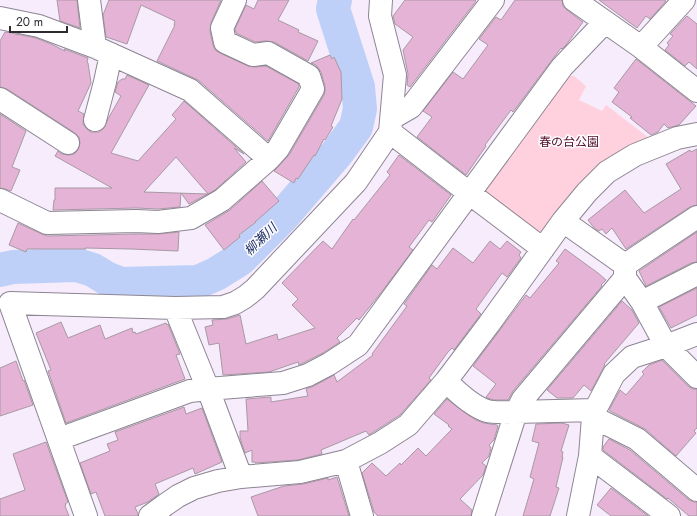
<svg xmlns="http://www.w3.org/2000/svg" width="697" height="516" font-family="Jost,'Noto Sans JP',sans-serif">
  <rect width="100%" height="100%" fill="#f6ecfc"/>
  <path fill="#ffd0dd" d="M 569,76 L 574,76 L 586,86 L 579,100 L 602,111 L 606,105 L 649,138 L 546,231 L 540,233 L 484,193 L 484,186 Z"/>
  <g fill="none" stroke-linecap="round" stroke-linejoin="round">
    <path stroke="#bfd0f8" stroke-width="34" d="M 0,270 L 13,267 L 77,265 L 93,270 L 106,278 L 121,284 L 198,282 L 216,274 L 240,259 L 282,217 L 337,153 L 356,127 L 360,109 L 358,87 L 333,9 L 335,0"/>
  </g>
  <path fill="#e4b3d6" stroke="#a999a4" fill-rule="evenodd" d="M 57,0 L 77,0 L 80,28 L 60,21 Z
    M 109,0 L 221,0 L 211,23 L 210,31 L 213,45 L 215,50 L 220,53 L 248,66 L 255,67 L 266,66 L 299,84 L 299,87 L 268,141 L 198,80 L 157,61 L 175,25 L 174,25 L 175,21 L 141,5 L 127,44 L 106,37 L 103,15 Z
    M 258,0 L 289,0 L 278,20 L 299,30 L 298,32 L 318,41 L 308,61 L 274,42 L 266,41 L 255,42 L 236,33 L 235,29 L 246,5 L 254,9 Z
    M 405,0 L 475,0 L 476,1 L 410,87 L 407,85 L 408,74 L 403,50 L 413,37 L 395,24 L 393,16 Z
    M 515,0 L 562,0 L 563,6 L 567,10 L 583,22 L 566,45 L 562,49 L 561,48 L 513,112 L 511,110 L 485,145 L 486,146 L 466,175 L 417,137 L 432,117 L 423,111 L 453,72 L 463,79 L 488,45 L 479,39 L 496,17 L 501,20 Z
    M 599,0 L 664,0 L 666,1 L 650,19 L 646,16 L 637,28 Z
    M 687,16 L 697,24 L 697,69 L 689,62 L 685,66 L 665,50 L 669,45 L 667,43 L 673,36 L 670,34 Z
    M 5,32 L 13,33 L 17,35 L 17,34 L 36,38 L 51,44 L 65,51 L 64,49 L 88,58 L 87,62 L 88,63 L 91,83 L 78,111 L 84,114 L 83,124 L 87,129 L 91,132 L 99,132 L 104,128 L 108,119 L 121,96 L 115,92 L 118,82 L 122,79 L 125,79 L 127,75 L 149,85 L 111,153 L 138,161 L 176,119 L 172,115 L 184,101 L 244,154 L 234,148 L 246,162 L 215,190 L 189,204 L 181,193 L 180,207 L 158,209 L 136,208 L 53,210 L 54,200 L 55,200 L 55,188 L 112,188 L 55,156 L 58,151 L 62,154 L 68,155 L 74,154 L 78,150 L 80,143 L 79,137 L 75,133 L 7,89 L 0,87 L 0,41 ZM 176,157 L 208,194 L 144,192 Z
    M 330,55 L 332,59 L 334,57 L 341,72 L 342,99 L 331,126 L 333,127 L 325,140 L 324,139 L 315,156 L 314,155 L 298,179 L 296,178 L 294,183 L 274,171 L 289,155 L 324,95 L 325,91 L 325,86 L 321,72 L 316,65 L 311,63 Z
    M 636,59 L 696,106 L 679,125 L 668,128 L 664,124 L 658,132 L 651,135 L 630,118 L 632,117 L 612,102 L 619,92 L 614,88 Z
    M 0,114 L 26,131 L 12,167 L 20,170 L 11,191 L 5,189 L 0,188 Z
    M 697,149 L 697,205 L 690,207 L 626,249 L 612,228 L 606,234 L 602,229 L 599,231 L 595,229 L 588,220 L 625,190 L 644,213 L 681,189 L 666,164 L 690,150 L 691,152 Z
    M 399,155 L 451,195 L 432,222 L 429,220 L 409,247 L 413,250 L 380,294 L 359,320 L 357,318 L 337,338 L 340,342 L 323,353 L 299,365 L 298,362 L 269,372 L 223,375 L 219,343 L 209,345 L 205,327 L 213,325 L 212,320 L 227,319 L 240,315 L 246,344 L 277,334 L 278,340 L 315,328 L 292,305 L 298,299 L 282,283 L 323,241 L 332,249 L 353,219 L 354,220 L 390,175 L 387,172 Z
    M 262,181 L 279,201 L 255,222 L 256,222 L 239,235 L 240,237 L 224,250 L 205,225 L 230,210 Z
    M 18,223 L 42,234 L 47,236 L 136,234 L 158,234 L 179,232 L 178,251 L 131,249 L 85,248 L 86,249 L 27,249 L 26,252 L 9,245 Z
    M 697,232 L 697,262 L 691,263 L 646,286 L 639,271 Z
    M 490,241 L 500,249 L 507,241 L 521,252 L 519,255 L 521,258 L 507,277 L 502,273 L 476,309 L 481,314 L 454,350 L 452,348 L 448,352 L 429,378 L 431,380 L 400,415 L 369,435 L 366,431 L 321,450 L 322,454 L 298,460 L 255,463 L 255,462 L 252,462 L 252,450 L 245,453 L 240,438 L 240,431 L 248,431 L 246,399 L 271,397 L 271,402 L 308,396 L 306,389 L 314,386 L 334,375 L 337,382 L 373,355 L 372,354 L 407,306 L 404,304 L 432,265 L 437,269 L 453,248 L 473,263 Z
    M 565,249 L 598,273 L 606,280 L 601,285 L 602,286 L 513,391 L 508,400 L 494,400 L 487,398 L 486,397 L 496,384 L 473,366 L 526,295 L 530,298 L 559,263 L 556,261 Z
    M 697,288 L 697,315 L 671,328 L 659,307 Z
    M 622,301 L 632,310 L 639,323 L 604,364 L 605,365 L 591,391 L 584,385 L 573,398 L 557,398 L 547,390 Z
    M 61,322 L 68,338 L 100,325 L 105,339 L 132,328 L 133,333 L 135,332 L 136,334 L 166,323 L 167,325 L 168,324 L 180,354 L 176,355 L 185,379 L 66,423 L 48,371 L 51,370 L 36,333 Z
    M 662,360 L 688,386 L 693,389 L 697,389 L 697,428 L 694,431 L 696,433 L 676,456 L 645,429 L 612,412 L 609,410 L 620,390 L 626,395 L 644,374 L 642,372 L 649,365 Z
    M 16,361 L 23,381 L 24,380 L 33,405 L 0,416 L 0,368 Z
    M 447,399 L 464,412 L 476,420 L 484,423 L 497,425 L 498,426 L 494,440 L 489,445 L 491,448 L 489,456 L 482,463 L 486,466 L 483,475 L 460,499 L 472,510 L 471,516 L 378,516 L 374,512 L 362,473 L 372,463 L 386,476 L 400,463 L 401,465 L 418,448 L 426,456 L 452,429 L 448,426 L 449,425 L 434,414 Z
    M 184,407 L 186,414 L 202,408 L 222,462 L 195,474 L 193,468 L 155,484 L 159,494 L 148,502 L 135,507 L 138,514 L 138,516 L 105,516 L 96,492 L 91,494 L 80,463 L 110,451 L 107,444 L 118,440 L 115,432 Z
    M 562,423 L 569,425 L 561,451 L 563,452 L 562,457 L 563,457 L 556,487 L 559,488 L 550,516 L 523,516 L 534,479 L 530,477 L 539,443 L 532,441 L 536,424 Z
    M 609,439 L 630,450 L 689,500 L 694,502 L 697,502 L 697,516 L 689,516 L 668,498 L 667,499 L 603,450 L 603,447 Z
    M 46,442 L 68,502 L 65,504 L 66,505 L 65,506 L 69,516 L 0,516 L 0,499 L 25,490 L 13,454 Z
    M 337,477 L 349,516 L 258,516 L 251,497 L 284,486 L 303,484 L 328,478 L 328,480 Z
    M 611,488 L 648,516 L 611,516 L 597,505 Z"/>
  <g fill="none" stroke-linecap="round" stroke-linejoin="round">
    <defs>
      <path id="minor" d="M 89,0 L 95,47
        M 574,0 L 641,47 L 697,91
        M 0,18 L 39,26 L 95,47 L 190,90 L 269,159
        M 641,47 L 684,0
        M 0,99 L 68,143
        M 392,118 L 411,107 L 493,0
        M 95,120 L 105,82 L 111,54
        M 390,132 L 469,193 L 543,249
        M 0,200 L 47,223 L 136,221 L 158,222 L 191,218 L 222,200 L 269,159 L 278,149 L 313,89 L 309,76 L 268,53 L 253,55 L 225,42 L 222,28 L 235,0
        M 563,221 L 625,265 L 625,278 L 642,302 L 666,346 L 697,377
        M 625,265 L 697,217
        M 642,302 L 697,274
        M 175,308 L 208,389 L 241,477
        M 446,381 C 456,391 474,407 487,411 C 494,413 509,412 516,412 L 483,516
        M 595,410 L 516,412 L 523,399 L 625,278
        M 593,417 L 637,439 L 697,490
        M 59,439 L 190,391 L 208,389 L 283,383 L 308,375 L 329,364 L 358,345 L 562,67 L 605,22
        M 590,456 L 669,516
        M 346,461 L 362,516
        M 86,516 L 10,303 L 175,308 L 223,307 L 235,303 L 245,297 L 255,289 L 356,182 L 390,132 L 395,75 L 380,16 L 381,0
        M 150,516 L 165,505 L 178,496 L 194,488 L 218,481 L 241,477 L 300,472 L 346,461 L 380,443 L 408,425 L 446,381 L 489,324 L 563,221 L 587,192 L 607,172 L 635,155 L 677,138 L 697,134
        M 578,516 L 590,456 L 593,417 L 595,410 L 614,374 L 632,357 L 666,346 L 697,334"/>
    </defs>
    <use href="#minor" stroke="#8e8593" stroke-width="24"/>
    <use href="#minor" stroke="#fff" stroke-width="22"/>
  </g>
  <g text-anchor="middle" stroke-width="3" stroke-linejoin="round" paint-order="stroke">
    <g font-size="12" fill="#520d2b" stroke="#fdfdfd">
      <text x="569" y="146">春の台公園</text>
    </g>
    <g font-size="13" font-style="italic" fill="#1b2d66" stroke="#fdfdfd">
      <text transform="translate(260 239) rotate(-44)" y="5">柳瀬川</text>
    </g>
  </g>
  <path d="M10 26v6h57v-6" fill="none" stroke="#2e2a30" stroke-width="2"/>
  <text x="16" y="26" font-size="12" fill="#2e2a30" stroke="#fdfdfd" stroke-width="3" paint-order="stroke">20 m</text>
</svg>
